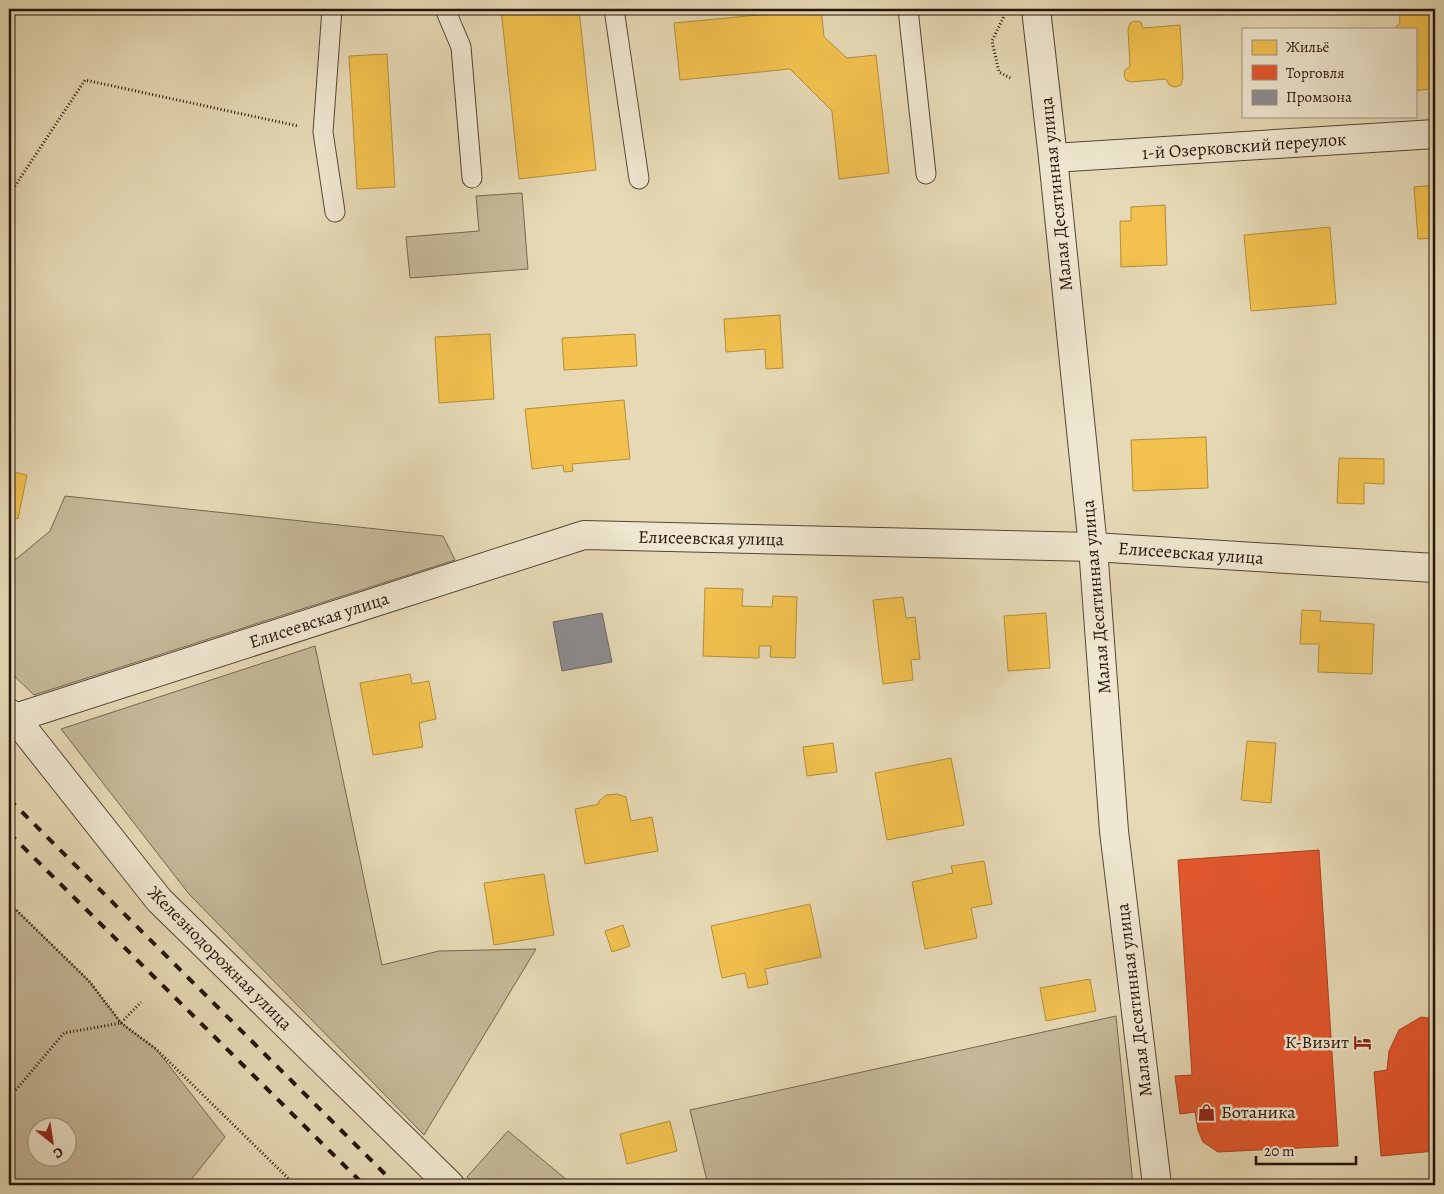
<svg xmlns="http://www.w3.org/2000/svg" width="1444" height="1194" font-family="Alegreya,serif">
  <rect width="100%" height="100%" fill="#e6dab6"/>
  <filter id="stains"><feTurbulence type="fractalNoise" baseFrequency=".004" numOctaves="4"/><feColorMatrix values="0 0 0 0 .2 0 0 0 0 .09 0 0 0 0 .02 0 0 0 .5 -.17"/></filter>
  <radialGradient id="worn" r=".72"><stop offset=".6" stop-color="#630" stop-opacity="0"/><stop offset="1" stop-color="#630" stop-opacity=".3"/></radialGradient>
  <path fill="#c5b899" stroke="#766652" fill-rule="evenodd" d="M 522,193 L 528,269 L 410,278 L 406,237 L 479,231 L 476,196 Z
    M 65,496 L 443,536 L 455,560 L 34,695 L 9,671 L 9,565 L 50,531 Z
    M 315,646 L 382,965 L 439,951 L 536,949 L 424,1135 L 189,894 L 61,729 Z
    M 9,903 L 89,981 L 121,1023 L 156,1049 L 225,1137 L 187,1185 L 9,1185 ZM 38,1126 L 68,1126 L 68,1156 L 38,1156 Z
    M 1116,1016 L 1133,1185 L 708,1185 L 690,1110 Z
    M 508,1131 L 573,1185 L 475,1185 L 467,1177 Z"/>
  <path fill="#f2c14e" stroke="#b58d3a" d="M 501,9 L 579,9 L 596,170 L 519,179 Z
    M 821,9 L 824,37 L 847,58 L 876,55 L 889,173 L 839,179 L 832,111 L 790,69 L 680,80 L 674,23 Z
    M 1399,9 L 1435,9 L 1435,88 L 1415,91 L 1415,29 L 1394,29 L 1400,23 Z
    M 1135,21 L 1141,22 L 1143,28 L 1180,25 L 1183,78 L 1181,85 L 1175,87 L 1169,85 L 1166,79 L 1131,82 L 1126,80 L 1124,75 L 1125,70 L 1130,67 L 1128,29 L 1130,23 Z
    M 387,54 L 395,187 L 357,189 L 349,56 Z
    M 1435,185 L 1435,238 L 1418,239 L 1414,187 Z
    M 1165,205 L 1167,265 L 1121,267 L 1120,221 L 1131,221 L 1131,207 Z
    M 1330,227 L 1336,304 L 1251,311 L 1244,235 Z
    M 780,315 L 783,368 L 766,369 L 765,349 L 726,352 L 724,319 Z
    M 490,334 L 494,399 L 439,403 L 435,337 Z
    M 635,334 L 637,366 L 564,370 L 562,338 Z
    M 624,400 L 630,459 L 572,464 L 573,471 L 564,472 L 563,465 L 532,469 L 525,409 Z
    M 1206,437 L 1208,488 L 1133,491 L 1131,440 Z
    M 1339,458 L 1384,459 L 1384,484 L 1364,483 L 1364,504 L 1337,503 Z
    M 9,471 L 27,475 L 18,519 L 9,517 Z
    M 705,588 L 743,589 L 742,606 L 772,607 L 773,596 L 797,597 L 795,658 L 770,657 L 771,646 L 759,646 L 759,658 L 703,656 Z
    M 903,597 L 906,618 L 915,617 L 920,659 L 911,660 L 913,680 L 883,684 L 873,600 Z
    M 1302,610 L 1321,611 L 1320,621 L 1374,624 L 1372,674 L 1318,672 L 1319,644 L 1300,644 Z
    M 1046,613 L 1050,668 L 1008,671 L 1004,616 Z
    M 410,674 L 412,684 L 429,681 L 436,719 L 419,723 L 423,747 L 373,755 L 360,683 Z
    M 1247,741 L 1276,743 L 1271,803 L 1241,800 Z
    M 833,743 L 837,772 L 807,776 L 803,747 Z
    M 951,758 L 964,825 L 887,840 L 875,773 Z
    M 617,794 L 626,797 L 631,821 L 652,817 L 658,851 L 585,864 L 575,809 L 599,804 L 598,802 L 606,795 Z
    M 984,861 L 992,904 L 971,908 L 977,938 L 925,949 L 912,882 L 953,873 L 951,866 Z
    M 544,874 L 554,935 L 494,945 L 484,883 Z
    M 810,904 L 821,957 L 765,969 L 768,984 L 748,988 L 745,973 L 722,978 L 711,926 Z
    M 623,925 L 630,946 L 612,952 L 605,931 Z
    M 1090,979 L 1096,1011 L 1046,1021 L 1040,988 Z
    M 670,1121 L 677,1151 L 627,1164 L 620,1134 Z"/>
  <path fill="#e4572e" stroke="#ab4323" d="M 1319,850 L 1338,1146 L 1218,1152 L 1203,1142 L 1198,1130 L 1195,1112 L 1180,1114 L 1175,1076 L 1192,1075 L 1178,860 Z
    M 1421,1017 L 1435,1019 L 1435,1151 L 1381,1156 L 1374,1072 L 1387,1070 L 1389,1051 L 1399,1030 Z"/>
  <path fill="#8d8d92" stroke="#6e6869" d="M 602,613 L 612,662 L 562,671 L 553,622 Z"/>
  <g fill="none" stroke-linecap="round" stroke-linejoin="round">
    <defs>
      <path id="service" d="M 332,9 L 323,132 L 335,212
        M 445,9 L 461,47 L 472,178
        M 614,9 L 639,179
        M 908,9 L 926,174"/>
      <path id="minor" d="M 1053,158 L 1435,134
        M 15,718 L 584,535 L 1093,547 L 1435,568"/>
      <path id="tertiary" d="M 1036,9 L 1053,158 L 1093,547 L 1114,831 L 1157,1185
        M 9,713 L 15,718 L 159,900 L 450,1185"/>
    </defs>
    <use href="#service" stroke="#564535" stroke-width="21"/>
    <use href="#minor" stroke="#564535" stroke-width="30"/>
    <use href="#tertiary" stroke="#564535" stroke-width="30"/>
    <path stroke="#26130a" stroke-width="3" stroke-dasharray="1 2.5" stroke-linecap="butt" d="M 1005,14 L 992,41 L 999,72 L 1012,79
      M 9,195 L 85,80 L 298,126
      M 9,903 L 89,981 L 121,1023 L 156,1049 L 295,1185
      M 9,1098 L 64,1033 L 121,1023 L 141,1002"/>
    <use href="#service" stroke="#efe7d0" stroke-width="19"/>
    <use href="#minor" stroke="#efe7d0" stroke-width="28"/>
    <use href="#tertiary" stroke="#efe7d0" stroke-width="28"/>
    <path stroke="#26130a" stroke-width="4" stroke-dasharray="9 9" stroke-linecap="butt" d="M 9,799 L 396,1185
      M 9,833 L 364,1185"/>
  </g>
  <defs>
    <symbol id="hotel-bare" viewBox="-9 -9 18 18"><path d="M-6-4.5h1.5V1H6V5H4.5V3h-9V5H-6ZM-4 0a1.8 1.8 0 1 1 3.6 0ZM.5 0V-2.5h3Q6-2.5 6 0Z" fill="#8f2418" stroke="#efe7d0" stroke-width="2.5" paint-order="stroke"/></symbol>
    <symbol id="shop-bare" viewBox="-9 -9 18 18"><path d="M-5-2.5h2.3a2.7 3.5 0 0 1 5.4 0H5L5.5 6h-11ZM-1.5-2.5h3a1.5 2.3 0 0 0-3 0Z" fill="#8f2418" stroke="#efe7d0" stroke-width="2.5" paint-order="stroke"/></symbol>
  </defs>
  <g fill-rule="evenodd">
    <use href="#hotel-bare" x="1350" y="1030" width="25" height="25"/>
    <use href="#shop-bare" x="1194" y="1100" width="25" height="25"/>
  </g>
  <g text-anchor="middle" stroke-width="5" stroke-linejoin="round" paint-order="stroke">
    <g font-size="18" fill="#26130a" stroke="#efe7d0">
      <text transform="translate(1244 146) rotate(-4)" y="6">1-й Озерковский переулок</text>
      <text transform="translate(1056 194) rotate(-96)" y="6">Малая Десятинная улица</text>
      <text transform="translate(711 538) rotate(1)" y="6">Елисеевская улица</text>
      <text transform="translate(1191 553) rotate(4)" y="6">Елисеевская улица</text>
      <text transform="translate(1096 597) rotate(-95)" y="6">Малая Десятинная улица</text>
      <text transform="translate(319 620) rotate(-18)" y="6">Елисеевская улица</text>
      <text transform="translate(220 958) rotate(45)" y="6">Железнодорожная улица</text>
      <text transform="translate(1134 1000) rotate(-97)" y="6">Малая Десятинная улица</text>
    </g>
    <g font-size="18" fill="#26130a" stroke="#efe7d0" text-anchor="end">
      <text x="1349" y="1048">К-Визит</text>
      <text x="1221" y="1118" text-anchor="start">Ботаника</text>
    </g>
  </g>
  <rect width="1444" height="1194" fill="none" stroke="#e6dab6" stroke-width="30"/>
  <rect x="10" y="10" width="1424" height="1174" fill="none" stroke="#26130a" stroke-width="2.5"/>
  <rect x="15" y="15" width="1414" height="1164" fill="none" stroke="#26130a"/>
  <rect x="1242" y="28" width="175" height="90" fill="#efe7d0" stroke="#9f9281"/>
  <rect x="1252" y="40" width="25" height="15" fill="#f2c14e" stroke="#9f9281"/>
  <text x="1286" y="52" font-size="15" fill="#26130a">Жильё</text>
  <rect x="1252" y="65" width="25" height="15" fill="#e4572e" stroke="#9f9281"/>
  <text x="1286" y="78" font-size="15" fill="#26130a">Торговля</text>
  <rect x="1252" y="90" width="25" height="15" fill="#8d8d92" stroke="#9f9281"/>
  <text x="1286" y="102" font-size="15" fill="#26130a">Промзона</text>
  <g transform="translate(52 1142) rotate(150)"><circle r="24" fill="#efe7d0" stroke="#9f9281"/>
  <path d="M0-4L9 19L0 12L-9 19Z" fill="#8f2418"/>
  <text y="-8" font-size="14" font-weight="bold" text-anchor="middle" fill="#26130a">С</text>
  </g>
  <path d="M1256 1156v8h100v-8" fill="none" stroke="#26130a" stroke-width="2.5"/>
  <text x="1264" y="1156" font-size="15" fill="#26130a" stroke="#efe7d0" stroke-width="4" paint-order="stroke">20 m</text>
  <rect width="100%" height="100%" filter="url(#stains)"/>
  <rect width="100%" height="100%" fill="url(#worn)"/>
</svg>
